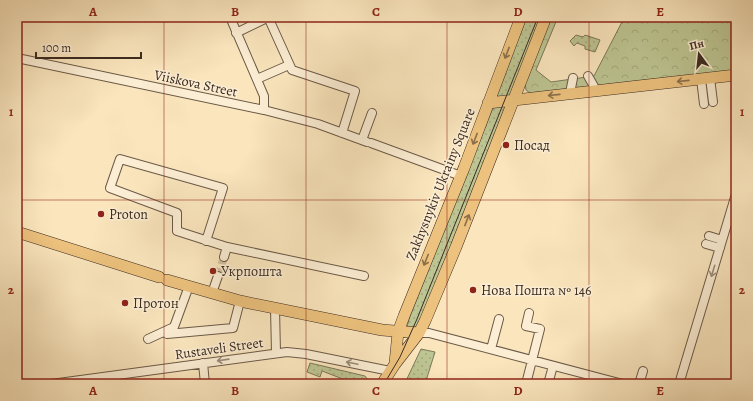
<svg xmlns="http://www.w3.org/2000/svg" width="753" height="401" font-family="Alegreya,serif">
  <defs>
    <pattern id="grass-dots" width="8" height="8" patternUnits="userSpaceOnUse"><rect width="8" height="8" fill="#bdc592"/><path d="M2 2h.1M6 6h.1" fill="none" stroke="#a3a97e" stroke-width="1.8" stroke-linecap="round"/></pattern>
    <pattern id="forest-crowns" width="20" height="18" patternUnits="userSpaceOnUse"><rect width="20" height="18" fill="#bdc592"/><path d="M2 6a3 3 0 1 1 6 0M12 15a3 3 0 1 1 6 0" fill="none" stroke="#a3a97e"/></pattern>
  </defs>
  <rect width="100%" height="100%" fill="#fae5bd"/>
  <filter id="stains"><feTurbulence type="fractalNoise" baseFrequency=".005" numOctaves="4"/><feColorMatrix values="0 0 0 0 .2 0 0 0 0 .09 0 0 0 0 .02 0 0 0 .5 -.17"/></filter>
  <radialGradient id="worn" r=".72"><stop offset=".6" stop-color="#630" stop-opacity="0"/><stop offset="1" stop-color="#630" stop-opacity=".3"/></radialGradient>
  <path fill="url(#grass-dots)" stroke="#7c7859" d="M 527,17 L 539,23 L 510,96 L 496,98 L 495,96 Z
    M 576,35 L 583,37 L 585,35 L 600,40 L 595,52 L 585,49 L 585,46 L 577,43 L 574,46 L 570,41 Z
    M 495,106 L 503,106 L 505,108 L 422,318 L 416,329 L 407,327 L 410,316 L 492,110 Z
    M 421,349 L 435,352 L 425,384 L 405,383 Z
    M 310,363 L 365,376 L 368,380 L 366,384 L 347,384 L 348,381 L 322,371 L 320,377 L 307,372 Z"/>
  <path fill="url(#forest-crowns)" stroke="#7c7859" d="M 549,17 L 558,17 L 536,70 L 551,82 L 594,76 L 623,20 L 615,17 L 736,17 L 736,70 L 530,93 L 526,90 L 525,82 Z"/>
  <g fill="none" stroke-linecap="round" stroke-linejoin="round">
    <path stroke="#d4c09e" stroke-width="8" stroke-dasharray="8 4" stroke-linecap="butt" d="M 218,276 L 224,257"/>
    <defs>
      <path id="minor" d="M 230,17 L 264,96 L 264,110
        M 268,17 L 292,70 L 355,91 L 342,133
        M 236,33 L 269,17
        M 17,58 L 264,110 L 318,124 L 367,142
        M 588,76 L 596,90
        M 710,78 L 713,102
        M 257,79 L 289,65
        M 701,79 L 704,104
        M 570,93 L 573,78
        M 362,140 L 372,113
        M 371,143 L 461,176
        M 709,236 L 722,240
        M 206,241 L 223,188 L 120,159 L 110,188 L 177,213 L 177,231 L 227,247
        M 706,244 L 720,248
        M 224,257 L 227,247 L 364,276
        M 212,293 L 218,276
        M 275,308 L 276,353
        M 419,333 L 429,333 L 623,384
        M 167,334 L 233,328 L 240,301
        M 148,339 L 174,327 L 189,286
        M 491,349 L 499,319
        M 203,363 L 205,384
        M 51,384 L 287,352 L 306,354 L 390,371
        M 526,384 L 540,329 L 526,326 L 529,313
        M 548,384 L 553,366
        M 639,384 L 643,371
        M 679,384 L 736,194"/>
      <path id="major" d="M 488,103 L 736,75
        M 17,232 L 159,277
        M 167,280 L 240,301 L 382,330 L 419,333
        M 395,363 L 398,332 L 404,316 L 464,168 L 521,17
        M 382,384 L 395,364 L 419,333 L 425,321 L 456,247 L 546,17"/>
    </defs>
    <use href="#minor" stroke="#6b5a47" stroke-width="10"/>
    <use href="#major" stroke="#3b2b20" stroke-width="12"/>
    <use href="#minor" stroke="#fceed4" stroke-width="8"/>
    <use href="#major" stroke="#edc27e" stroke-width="11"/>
    <path stroke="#3b2b20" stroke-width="1" d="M 384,384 L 400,357 L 417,319 L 538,17"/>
  </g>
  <defs><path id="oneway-shaft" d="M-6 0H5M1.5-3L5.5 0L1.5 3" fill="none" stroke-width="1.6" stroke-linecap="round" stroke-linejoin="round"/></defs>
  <g stroke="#8b6f4a">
    <use href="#oneway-shaft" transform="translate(507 53) rotate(111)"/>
    <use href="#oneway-shaft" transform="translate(683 81) rotate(174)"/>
    <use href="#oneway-shaft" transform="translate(554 95) rotate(174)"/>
    <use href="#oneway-shaft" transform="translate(475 139) rotate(111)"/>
    <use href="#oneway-shaft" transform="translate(467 220) rotate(-69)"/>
    <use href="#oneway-shaft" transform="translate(426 260) rotate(112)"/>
  </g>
  <g stroke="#9c8c7a">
    <use href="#oneway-shaft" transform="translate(713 271) rotate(107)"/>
    <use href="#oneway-shaft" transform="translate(223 360) rotate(172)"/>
    <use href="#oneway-shaft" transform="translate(352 363) rotate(-168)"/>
  </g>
  <path fill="none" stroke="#8f2418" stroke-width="1" stroke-opacity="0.55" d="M 164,17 L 164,384M 306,17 L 306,384M 447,17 L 447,384M 589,17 L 589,384M 17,200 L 736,200"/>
  <g fill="#8f2418" stroke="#fceed4" stroke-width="1.5">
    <circle cx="506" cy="145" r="4"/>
    <circle cx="101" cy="214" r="4"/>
    <circle cx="213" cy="271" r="4"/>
    <circle cx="473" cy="290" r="4"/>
    <circle cx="125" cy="303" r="4"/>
  </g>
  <g text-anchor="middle" stroke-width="3" stroke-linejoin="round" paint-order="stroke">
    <g font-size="14" fill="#3b2b20" stroke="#fceed4">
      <text transform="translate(196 83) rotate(12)" y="5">Viiskova Street</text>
      <text transform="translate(440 184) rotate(-68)" y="5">Zakhysnykiv Ukrainy Square</text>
      <text transform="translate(219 348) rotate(-8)" y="5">Rustaveli Street</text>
    </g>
    <g font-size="14" fill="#3b2b20" stroke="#fceed4" text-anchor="start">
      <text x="514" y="150">Посад</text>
      <text x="109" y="219">Proton</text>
      <text x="221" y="276">Укрпошта</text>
      <text x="481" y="295">Нова Пошта № 146</text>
      <text x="133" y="308">Протон</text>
    </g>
  </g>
  <rect width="753" height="401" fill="none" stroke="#fae5bd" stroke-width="44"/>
  <g transform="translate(699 54) rotate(345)" stroke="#fceed4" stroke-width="3" paint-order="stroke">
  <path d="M0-3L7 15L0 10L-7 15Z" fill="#3b2b20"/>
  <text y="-6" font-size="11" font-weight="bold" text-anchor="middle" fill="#3b2b20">Пн</text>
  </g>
  <path d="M36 52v6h105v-6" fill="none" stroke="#3b2b20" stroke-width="2"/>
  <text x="42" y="52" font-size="12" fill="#3b2b20" stroke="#fceed4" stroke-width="3" paint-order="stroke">100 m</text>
  <rect x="22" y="22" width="709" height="357" fill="none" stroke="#8f2418" stroke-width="1.5"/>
  <g font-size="13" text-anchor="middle" font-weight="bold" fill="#8f2418">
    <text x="93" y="16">A</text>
    <text x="235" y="16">B</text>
    <text x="376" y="16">C</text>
    <text x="518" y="16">D</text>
    <text x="660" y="16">E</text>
    <text x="11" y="116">1</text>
    <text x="742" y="116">1</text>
    <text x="11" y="294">2</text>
    <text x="742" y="294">2</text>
    <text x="93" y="395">A</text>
    <text x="235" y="395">B</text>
    <text x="376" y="395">C</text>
    <text x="518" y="395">D</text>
    <text x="660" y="395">E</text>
  </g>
  <rect width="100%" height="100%" filter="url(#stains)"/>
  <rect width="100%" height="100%" fill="url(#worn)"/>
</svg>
